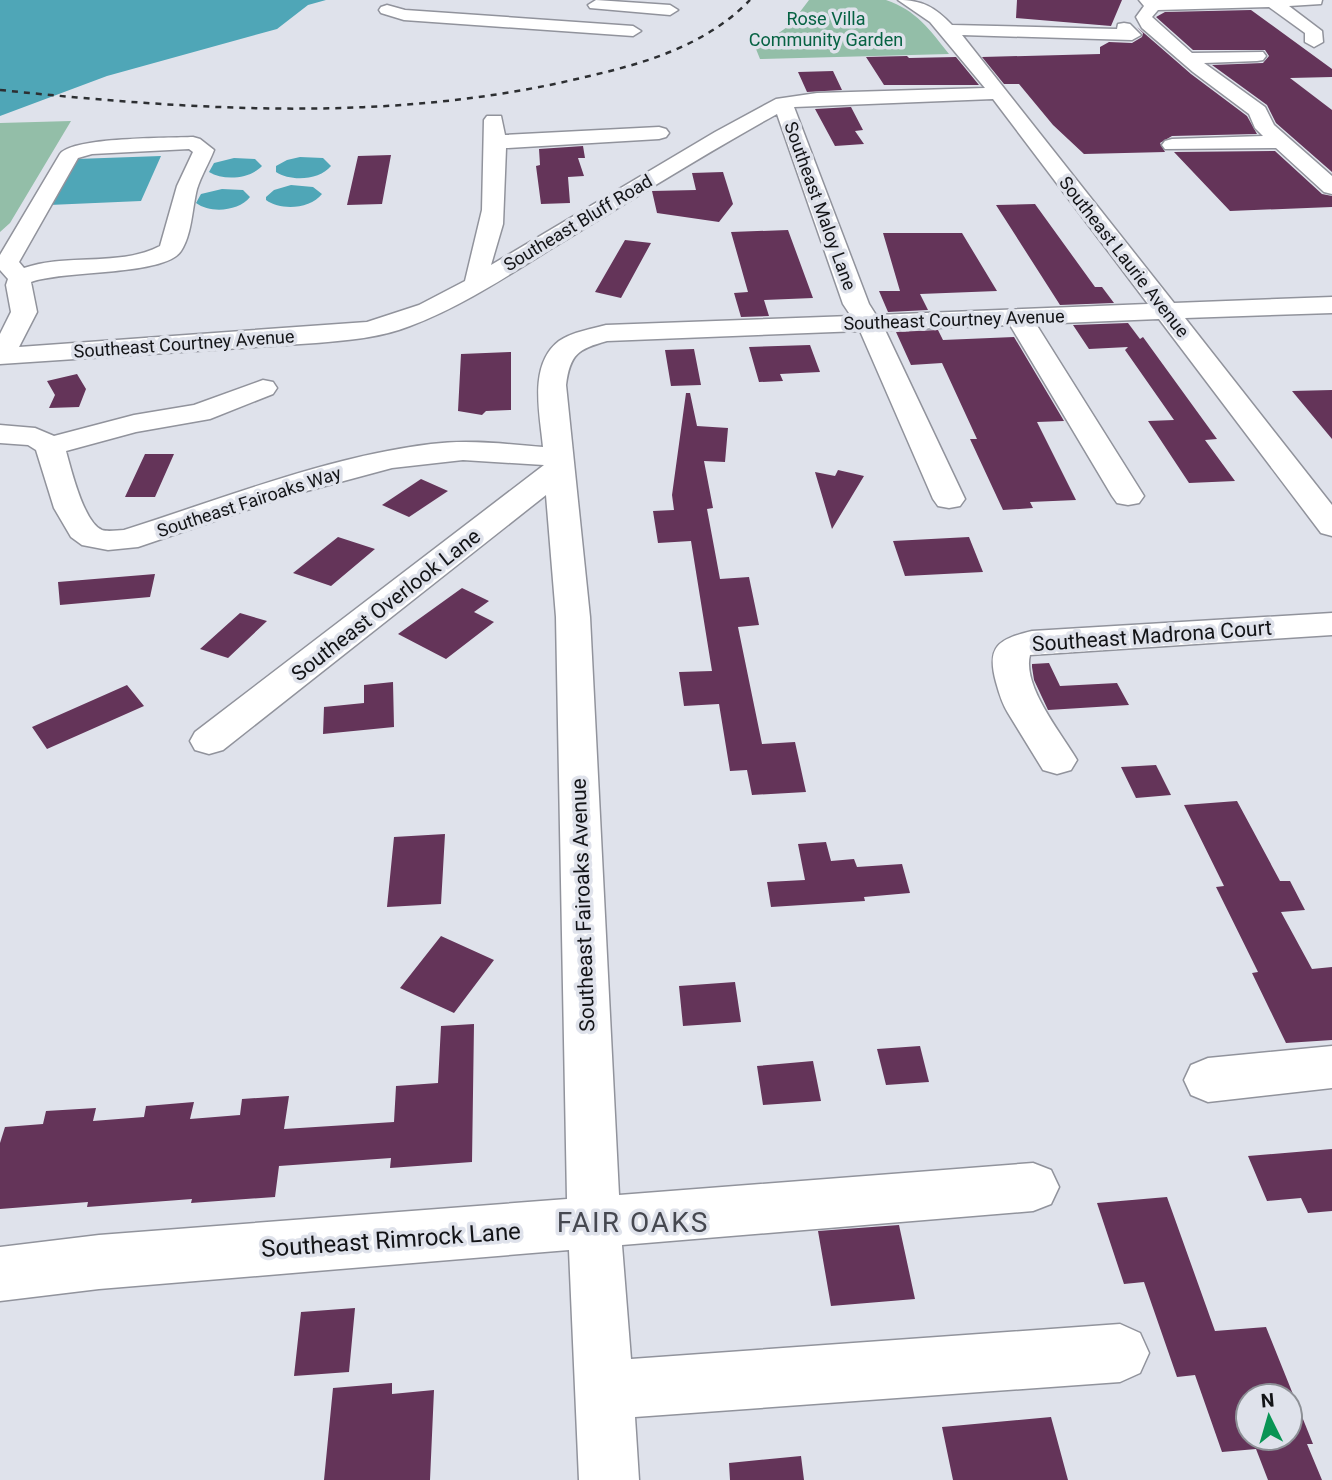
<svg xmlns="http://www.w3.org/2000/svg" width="1332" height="1480" font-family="Roboto,sans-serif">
  <rect width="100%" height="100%" fill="#dfe2eb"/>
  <path fill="#93bea8" d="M 809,0 L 886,0 C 916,10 930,30 949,54 L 760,59 L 756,49 L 790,25 Z
    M 71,121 L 10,223 L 0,232 L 0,123 Z"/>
  <path fill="#4fa6b7" d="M 0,0 L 326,0 L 308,5 L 277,29 L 107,76 L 0,116 Z
    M 161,156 L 141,201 L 49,205 L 76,159 Z
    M 300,157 L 323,158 L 331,166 C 320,180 291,182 276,172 L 276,166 L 287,160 Z
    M 234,158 L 255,159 L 262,166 C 250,179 224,181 209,172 L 214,163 Z
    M 291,185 L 313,187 L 322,194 C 310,209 281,211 266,200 L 266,197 L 274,190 Z
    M 222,189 L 243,190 L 250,197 C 239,211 211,214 196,203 L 201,194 Z"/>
  <path fill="#643459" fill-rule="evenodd" d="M 1017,0 L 1122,0 L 1111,26 L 1016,18 Z
    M 1251,10 L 1332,69 L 1332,77 L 1290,78 L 1332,110 L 1332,172 L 1276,123 L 1267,105 L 1212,65 L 1263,63 L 1269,56 L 1265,50 L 1193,50 L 1156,17 L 1165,12 Z
    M 1137,27 L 1191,74 L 1247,116 L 1257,134 L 1172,136 L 1160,143 L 1165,152 L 1084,154 L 1053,125 L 1019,84 L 1004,84 L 982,57 L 1100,54 L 1100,47 L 1109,42 L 1132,43 L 1142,37 L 1143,33 Z
    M 907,56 L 909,58 L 956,57 L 979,85 L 884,85 L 866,57 Z
    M 833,71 L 842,90 L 807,92 L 798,72 Z
    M 851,107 L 863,130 L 855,131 L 864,144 L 835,146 L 815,109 Z
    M 583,146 L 585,158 L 578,158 L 584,176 L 568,177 L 570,203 L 541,204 L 536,166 L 540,165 L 539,149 Z
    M 1275,151 L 1322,194 L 1332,196 L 1332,207 L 1230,211 L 1174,152 Z
    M 391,155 L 382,204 L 347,205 L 358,156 Z
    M 723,172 L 733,204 L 719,222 L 657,213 L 652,191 L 696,190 L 692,173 Z
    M 1035,204 L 1095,287 L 1102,287 L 1114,303 L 1060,305 L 996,205 Z
    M 788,230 L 813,298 L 764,300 L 769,316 L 741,317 L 734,293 L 748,292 L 731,232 Z
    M 883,233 L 962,233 L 997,291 L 920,294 L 928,310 L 888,312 L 879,291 L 900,291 Z
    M 625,240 L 651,243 L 621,298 L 595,292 Z
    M 1128,323 L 1140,339 L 1143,337 L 1217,439 L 1205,440 L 1235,481 L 1189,483 L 1148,421 L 1174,420 L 1125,350 L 1128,347 L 1089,349 L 1073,325 Z
    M 938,330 L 943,340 L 1014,337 L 1064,421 L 1037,422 L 1076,500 L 1030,502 L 1033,508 L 1003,510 L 970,439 L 977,439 L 942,363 L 911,365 L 896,332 Z
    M 810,345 L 820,372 L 780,374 L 783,381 L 759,382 L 749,347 Z
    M 694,349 L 701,385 L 671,386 L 665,350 Z
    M 511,352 L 511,410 L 486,411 L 482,415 L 458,411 L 461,354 Z
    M 77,374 L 86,389 L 79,407 L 49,408 L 55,395 L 47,381 Z
    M 1332,390 L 1332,439 L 1292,391 Z
    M 686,393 L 690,393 L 697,426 L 728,428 L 725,462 L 704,461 L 713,508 L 707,509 L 720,579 L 749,577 L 759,625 L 738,627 L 762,744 L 795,742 L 806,792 L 752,795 L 747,770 L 730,771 L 719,704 L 684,706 L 679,672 L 712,671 L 691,541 L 658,543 L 653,511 L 674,510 L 672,495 Z
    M 145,454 L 174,454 L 155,497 L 125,497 Z
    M 838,470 L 864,476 L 832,529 L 815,472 L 835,476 Z
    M 421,479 L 448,491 L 409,517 L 382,505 Z
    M 338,537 L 375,549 L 331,586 L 293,573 Z
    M 969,537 L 983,572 L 905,576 L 893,541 Z
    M 155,574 L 150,597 L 60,605 L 58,582 Z
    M 462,588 L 489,601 L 474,612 L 494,622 L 446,659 L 398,634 Z
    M 240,613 L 267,621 L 228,658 L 200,649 Z
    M 1049,663 L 1060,686 L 1117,683 L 1129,705 L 1048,710 L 1034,680 L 1032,667 L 1032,664 Z
    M 393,682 L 394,727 L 323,734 L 324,707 L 364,703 L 364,685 Z
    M 127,685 L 144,706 L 47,749 L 32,727 Z
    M 1156,765 L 1171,795 L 1136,798 L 1121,767 Z
    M 1237,801 L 1280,881 L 1290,881 L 1305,910 L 1281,912 L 1312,969 L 1332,967 L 1332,1040 L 1286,1043 L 1252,973 L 1258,972 L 1216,887 L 1224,886 L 1184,805 Z
    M 445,834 L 441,904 L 387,907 L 394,837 Z
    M 826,842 L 831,861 L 854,859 L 857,867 L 902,864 L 910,893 L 864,897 L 865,901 L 771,907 L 767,882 L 805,880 L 798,844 Z
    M 441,936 L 494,960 L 454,1013 L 400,988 Z
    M 735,982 L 741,1022 L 683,1026 L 679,986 Z
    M 474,1024 L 472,1162 L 390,1168 L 391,1158 L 279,1166 L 275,1197 L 191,1203 L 192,1199 L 87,1207 L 88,1202 L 0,1209 L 0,1143 L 5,1127 L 43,1124 L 46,1111 L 96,1108 L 93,1121 L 144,1117 L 146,1106 L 194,1102 L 190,1119 L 240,1115 L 242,1099 L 289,1096 L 284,1129 L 394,1122 L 396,1086 L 438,1083 L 441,1026 Z
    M 920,1046 L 929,1082 L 886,1085 L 877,1049 Z
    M 813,1061 L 821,1101 L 763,1105 L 757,1066 Z
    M 1332,1149 L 1332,1211 L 1308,1213 L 1301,1198 L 1267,1201 L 1248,1156 Z
    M 1167,1197 L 1215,1331 L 1266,1327 L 1313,1444 L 1307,1444 L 1322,1480 L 1268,1480 L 1256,1449 L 1222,1452 L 1195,1375 L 1177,1377 L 1144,1282 L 1124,1284 L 1097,1203 ZM 1248,1396 L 1290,1396 L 1290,1438 L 1248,1438 Z
    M 899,1225 L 915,1299 L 831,1306 L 818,1231 Z
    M 355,1308 L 349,1372 L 294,1376 L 301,1312 Z
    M 392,1383 L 392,1394 L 434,1390 L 430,1480 L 324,1480 L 333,1388 Z
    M 1051,1417 L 1068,1480 L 953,1480 L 942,1427 Z
    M 801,1456 L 804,1480 L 730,1480 L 729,1463 Z"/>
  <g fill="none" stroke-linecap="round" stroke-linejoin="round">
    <defs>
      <path id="minor" d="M 596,0 L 670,5 L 678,10 L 670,15 L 590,8 L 588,5 Z
        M 898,0 C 922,0 935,7 952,25 L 1117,29 L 1118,24 L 1124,23 L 1130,24 L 1141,35 L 1132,40 L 962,35 L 1174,303 L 1332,297 L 1332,313 L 1185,318 L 1332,505 L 1332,536 L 1321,533 L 1159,319 L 1036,324 L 1144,496 L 1139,503 L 1128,505 L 1117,503 L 1112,496 L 1010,325 L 885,330 L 965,499 L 960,506 L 949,508 L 938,506 L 933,499 L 860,331 L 607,341 C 578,349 570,354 566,385 L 590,617 L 619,1195 L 1033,1163 L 1051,1170 L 1059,1187 L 1051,1204 L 1033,1211 L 622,1245 L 631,1359 L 1120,1324 L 1140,1333 L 1149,1353 L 1140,1373 L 1120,1382 L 635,1417 L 639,1480 L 579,1480 L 569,1250 L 99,1289 L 0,1301 L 0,1247 L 99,1235 L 567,1199 L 556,617 L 546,495 L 223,750 L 209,754 L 195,750 L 190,741 L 195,732 L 544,465 L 463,460 L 392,468 L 288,496 L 138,547 L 108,550 L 82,545 L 71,537 L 54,508 L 36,450 L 28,445 L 0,443 L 0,425 L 35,428 L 54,436 L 134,415 L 194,405 L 263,380 L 273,382 L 277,388 L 273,394 L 210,419 L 136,432 L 66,451 C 71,469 84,523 102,530 C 108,532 118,530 124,530 C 225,498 326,457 431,444 C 468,439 506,444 543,447 C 540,414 528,365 559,341 C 572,332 591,329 606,325 L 851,316 L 843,304 L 777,114 C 701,156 628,202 554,247 C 507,276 461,307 410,326 C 380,338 348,340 316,343 L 0,364 L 0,334 L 11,312 L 6,285 L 8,279 L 0,270 L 0,255 L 60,154 C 72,137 169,138 193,137 L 200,139 L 214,150 C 209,163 201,176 197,189 C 192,209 192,234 181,251 C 165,276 63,270 31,282 L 37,312 L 19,347 L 367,322 L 419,305 L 465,281 L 482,210 L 484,120 L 487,116 L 501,116 L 505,135 L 659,127 L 666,129 L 669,133 L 666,137 L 659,139 L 506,148 L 503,224 L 491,265 L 715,132 L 776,99 L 817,93 L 985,88 L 930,22 ZM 993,99 L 1148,304 L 876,315 L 869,304 L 794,107 ZM 189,149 L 193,152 L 177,186 L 160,246 C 120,267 68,253 24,268 L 19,262 L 78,158 L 92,154 Z
        M 1139,0 L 1322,0 L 1321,4 L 1289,6 L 1322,31 L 1323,42 L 1314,47 L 1305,42 L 1305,33 L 1269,7 L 1158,10 L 1152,17 L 1192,53 L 1263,52 L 1266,56 L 1263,60 L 1257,61 L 1204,63 L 1265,107 L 1274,125 L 1332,176 L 1332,194 L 1324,192 L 1276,148 L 1165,149 L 1162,145 L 1165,141 L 1172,139 L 1263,136 L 1255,128 L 1249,114 L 1193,72 L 1142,28 L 1136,17 L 1144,6 Z
        M 387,5 L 405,10 L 633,26 L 641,31 L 633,36 L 404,20 L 381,13 L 379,10 L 381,7 Z
        M 1332,613 L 1332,635 L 1030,655 C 1022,686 1061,733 1077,760 L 1071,770 L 1057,774 L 1043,770 L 1008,713 C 1002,703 999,693 996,682 C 986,646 999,639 1032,631 Z
        M 1332,1046 L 1332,1088 L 1208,1102 L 1191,1095 L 1184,1080 L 1191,1065 L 1208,1058 Z"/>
    </defs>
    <use href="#minor" stroke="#91939c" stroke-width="3"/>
    <use href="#minor" fill="#fff" fill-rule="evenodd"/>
    <path stroke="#2d2f32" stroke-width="2.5" stroke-dasharray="6 6" stroke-linecap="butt" d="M 0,90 C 195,110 392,124 585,77 C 646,63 705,46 750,0"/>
  </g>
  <g text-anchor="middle" stroke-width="7" stroke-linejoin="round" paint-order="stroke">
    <g font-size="18" fill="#066243" stroke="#dfe2eb">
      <text x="826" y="25">Rose Villa<tspan x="826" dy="21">Community Garden</tspan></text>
    </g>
    <g font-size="18" fill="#131417" stroke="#dfe2eb">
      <text transform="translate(820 206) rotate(70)" y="6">Southeast Maloy Lane</text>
      <text transform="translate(578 223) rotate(-31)" y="6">Southeast Bluff Road</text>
      <text transform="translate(1124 257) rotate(52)" y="6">Southeast Laurie Avenue</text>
      <text transform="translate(954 320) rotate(-2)" y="6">Southeast Courtney Avenue</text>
      <text transform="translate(184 344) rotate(-4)" y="6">Southeast Courtney Avenue</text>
      <text transform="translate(249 502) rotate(-18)" y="6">Southeast Fairoaks Way</text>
    </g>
    <g font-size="21" fill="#131417" stroke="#dfe2eb">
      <text transform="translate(386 605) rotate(-38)" y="7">Southeast Overlook Lane</text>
      <text transform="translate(1152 636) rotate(-4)" y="7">Southeast Madrona Court</text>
      <text transform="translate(583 905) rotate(-92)" y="7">Southeast Fairoaks Avenue</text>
    </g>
    <g font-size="24" fill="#131417" stroke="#dfe2eb">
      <text transform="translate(391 1240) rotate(-4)" y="8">Southeast Rimrock Lane</text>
    </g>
    <g font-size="28" letter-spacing="2" fill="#464850" stroke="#dfe2eb">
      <text x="633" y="1232">FAIR OAKS</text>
    </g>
  </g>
  <g transform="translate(1269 1417) rotate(355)"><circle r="33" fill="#dfe2eb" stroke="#8d9096" stroke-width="2"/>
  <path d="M0-5L12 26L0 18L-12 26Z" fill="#099454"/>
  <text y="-10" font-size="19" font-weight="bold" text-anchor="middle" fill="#131417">N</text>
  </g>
</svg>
